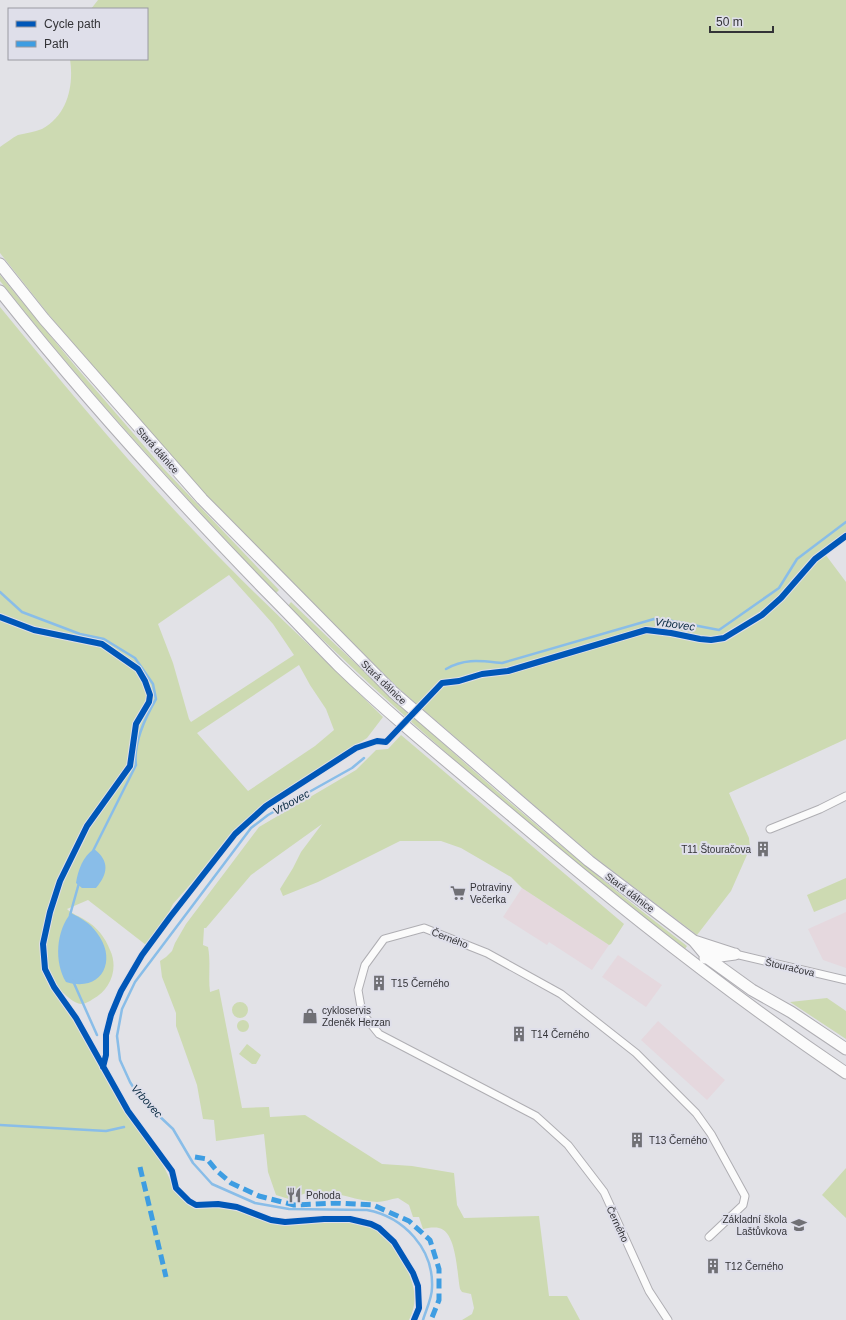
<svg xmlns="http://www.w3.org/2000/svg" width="846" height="1320" font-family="Arial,sans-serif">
  <rect width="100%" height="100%" fill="#e2e2e7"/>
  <path fill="#e5d8de" d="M 522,888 L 609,945 L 592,970 L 549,942 L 547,945 L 503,917 Z
    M 846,912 L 846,968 L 823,960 L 808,929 Z
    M 618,955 L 662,985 L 646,1007 L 602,977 Z
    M 658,1021 L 725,1080 L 707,1100 L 641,1040 Z"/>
  <path fill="#cddab2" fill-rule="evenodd" d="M 98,0 L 846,0 L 846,537 L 825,554 L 846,582 L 846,739 L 729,793 L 749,838 L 750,848 L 731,891 L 697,935 L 593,856 L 397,687 L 206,495 L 126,405 L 49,315 L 0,253 L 0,147 C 6,143 12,138 18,135 C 26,133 34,132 42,129 C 68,115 74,85 70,59 L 147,59 L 147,9 L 91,9 Z
    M 0,275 L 76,367 L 164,469 L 279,590 L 276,593 C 180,492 86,390 0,281 Z
    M 0,307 C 63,384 127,461 196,533 C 256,597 321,655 383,717 L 367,738 L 258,808 L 173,904 L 167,916 L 146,945 L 88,900 L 67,909 C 72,914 79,916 85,920 C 97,927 105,937 110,950 C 119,969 110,990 93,999 C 90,1001 85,1004 81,1004 C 74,1003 68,997 63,993 L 57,996 C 65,1007 73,1017 80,1028 C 96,1055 108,1084 125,1110 C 135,1128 149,1143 160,1160 C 169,1174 173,1192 187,1203 C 198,1211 214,1206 228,1209 C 247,1212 263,1222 283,1225 C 296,1226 309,1224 322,1222 C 366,1218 390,1229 408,1271 C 415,1289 418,1302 409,1320 L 0,1320 ZM 229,575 L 273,624 L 294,655 L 191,722 L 189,719 L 173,663 L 158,624 ZM 299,665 L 310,685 L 326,709 L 334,730 L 315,746 L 248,791 L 197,733 Z
    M 291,602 C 417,724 548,840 687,946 L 685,949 C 546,841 413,729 288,606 Z
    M 401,735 L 624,924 L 611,944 L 609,945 L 522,888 L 511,877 L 461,848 L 441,841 L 400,841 L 318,882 L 283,896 L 280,889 L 293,868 L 301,852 L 322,824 L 251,875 L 206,928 L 204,928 L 203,945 L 208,947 C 211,963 208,976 210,992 L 219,989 L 242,1108 L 269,1107 L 270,1117 L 305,1115 L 382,1164 L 412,1166 L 454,1173 L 457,1205 L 464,1218 L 539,1216 L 549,1296 L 567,1296 L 580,1320 L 462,1320 L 472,1314 L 474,1308 L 471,1294 L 462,1292 L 460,1289 C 457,1275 457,1232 439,1228 C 434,1227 427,1228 423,1229 L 419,1217 L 413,1217 L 409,1205 L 398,1198 C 391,1199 383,1202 377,1202 C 349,1201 318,1181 292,1200 L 276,1195 L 268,1172 L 264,1134 L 216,1141 L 214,1120 L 203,1119 L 197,1085 L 176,1026 L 176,1013 L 162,977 L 160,961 L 166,957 L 172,951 L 175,943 L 186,924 L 259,827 L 356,770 L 376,750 L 388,749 Z
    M 846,878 L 846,899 L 814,912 L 807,895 Z
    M 827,998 L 846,1011 L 846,1039 L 790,1002 Z
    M232 1010a8 8 0 1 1 16 0a8 8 0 1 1-16 0Z
    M237 1026a6 6 0 1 1 12 0a6 6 0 1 1-12 0Z
    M 247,1044 L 261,1055 L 256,1064 L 252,1064 L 239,1054 Z
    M 846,1168 L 846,1218 L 822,1195 Z"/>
  <path fill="#89bde8" d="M 94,849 C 110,861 108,874 96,888 L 82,888 L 76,883 C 78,870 83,856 94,849 Z
    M 71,913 C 81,918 90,923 97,933 C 118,960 102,993 66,982 C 54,962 56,931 71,913 Z"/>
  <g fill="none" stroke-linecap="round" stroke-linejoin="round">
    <path stroke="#89bde8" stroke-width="2.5" d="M 0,592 L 22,612 L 80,634 L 104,639 L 135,658 L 153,684 L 156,699 C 145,718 133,743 136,765 L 93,851
      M 446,669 C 465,658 481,661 502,663 L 654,619 L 667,620 L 719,630 L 779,588 L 797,559 L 846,522
      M 364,758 L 352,768 L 268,815 L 251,828 L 135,982 L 122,1009 L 117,1036 L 120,1060 L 130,1082 L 140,1098 L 173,1129 L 193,1163 L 212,1184 L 255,1203 L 289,1209 L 367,1210 C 404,1217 434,1249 432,1288 C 432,1298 426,1310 423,1320
      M 70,915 L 79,883
      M 73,981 L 97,1035
      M 0,1125 L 106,1131 L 124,1127"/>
    <defs>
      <path id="street" d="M 770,829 L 820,809 L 846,796
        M 735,954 L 846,980
        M 668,1320 L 649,1291 L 604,1192 L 568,1145 L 536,1116 L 379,1034 L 362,1013 L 358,990 L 365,965 L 384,939 L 424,928 L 487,953 L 561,994 L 636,1053 L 696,1113 L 711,1134 L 745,1196 L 743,1205 L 709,1237"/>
      <path id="secondary" d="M 0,264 L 44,319 L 202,499 L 393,692 L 589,861 L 694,941 L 709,959 L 752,990 L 791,1012 L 846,1049
        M 0,291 C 83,396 173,495 266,591 C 291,616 314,641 339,666 C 396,721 459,771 519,822 C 624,911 732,996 846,1073
        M 694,941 L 734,954
        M 705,958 L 735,954"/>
    </defs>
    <use href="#street" stroke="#afaeb3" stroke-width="9"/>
    <use href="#secondary" stroke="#afaeb3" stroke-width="13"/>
    <use href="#street" stroke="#fbfbfb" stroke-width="7"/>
    <use href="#secondary" stroke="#fbfbfb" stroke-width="11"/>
    <path stroke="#3e9de2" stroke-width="5" stroke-dasharray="10 5" stroke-linecap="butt" d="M 195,1157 L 207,1159 L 217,1171 L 231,1183 L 259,1196 L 294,1205 L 338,1203 L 373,1205 L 409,1221 L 430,1240 L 439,1269 L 439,1300 L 431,1320
      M 140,1167 L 166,1277"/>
    <defs>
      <path id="cycleway" d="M 0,617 L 34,630 L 102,644 L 138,669 L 145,681 L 150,695 L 149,702 L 136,724 L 130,766 L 87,826 L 60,881 L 50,912 L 43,944 L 45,969 L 54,987 L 76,1018 L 128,1111 L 172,1171 L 176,1188 L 189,1201 L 196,1205 L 218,1204 L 237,1207 L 271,1220 L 285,1222 L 324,1219 L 350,1219 L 371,1224 L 379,1228 L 394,1242 L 413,1273 L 418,1286 L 419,1308 L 414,1320
        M 103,1067 L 106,1055 L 106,1035 L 111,1015 L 121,991 L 142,955 L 170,917 L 235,834 L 266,806 L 356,748 L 377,741 L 386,742 L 442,683 L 459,681 L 482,674 L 508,671 L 646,630 L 671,633 L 700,639 L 711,640 L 724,638 L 762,615 L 781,598 L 815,559 L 846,536"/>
    </defs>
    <use href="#cycleway" stroke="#dfdfea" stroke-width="8"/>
    <use href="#cycleway" stroke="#0057b8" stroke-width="6"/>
  </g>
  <defs>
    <symbol id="building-bare" viewBox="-9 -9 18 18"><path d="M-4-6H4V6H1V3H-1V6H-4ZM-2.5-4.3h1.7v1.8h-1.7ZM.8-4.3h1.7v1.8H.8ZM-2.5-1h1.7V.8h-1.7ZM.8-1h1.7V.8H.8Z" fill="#707075" stroke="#dfdfea" stroke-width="2.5" paint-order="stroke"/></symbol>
    <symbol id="supermarket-bare" viewBox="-9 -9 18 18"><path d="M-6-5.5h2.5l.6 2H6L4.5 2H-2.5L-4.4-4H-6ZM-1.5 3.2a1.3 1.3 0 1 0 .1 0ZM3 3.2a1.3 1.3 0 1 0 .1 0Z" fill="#707075" stroke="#dfdfea" stroke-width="2.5" paint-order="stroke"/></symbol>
    <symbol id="shop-bare" viewBox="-9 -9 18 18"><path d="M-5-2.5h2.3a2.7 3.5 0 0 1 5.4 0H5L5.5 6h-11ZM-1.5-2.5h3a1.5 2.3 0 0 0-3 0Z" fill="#707075" stroke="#dfdfea" stroke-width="2.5" paint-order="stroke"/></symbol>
    <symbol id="restaurant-bare" viewBox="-9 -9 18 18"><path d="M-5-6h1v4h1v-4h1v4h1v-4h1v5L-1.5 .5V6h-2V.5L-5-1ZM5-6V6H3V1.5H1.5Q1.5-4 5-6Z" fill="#707075" stroke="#dfdfea" stroke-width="2.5" paint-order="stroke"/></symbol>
    <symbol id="school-bare" viewBox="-9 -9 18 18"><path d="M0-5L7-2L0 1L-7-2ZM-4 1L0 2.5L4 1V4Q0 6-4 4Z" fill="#707075" stroke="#dfdfea" stroke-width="2.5" paint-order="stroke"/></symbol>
  </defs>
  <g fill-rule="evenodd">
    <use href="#building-bare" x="752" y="838" width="22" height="22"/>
    <use href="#supermarket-bare" x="447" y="882" width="22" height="22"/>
    <use href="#building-bare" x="368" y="972" width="22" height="22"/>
    <use href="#shop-bare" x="299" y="1005" width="22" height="22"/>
    <use href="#building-bare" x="508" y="1023" width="22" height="22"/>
    <use href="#building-bare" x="626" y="1129" width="22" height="22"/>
    <use href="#restaurant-bare" x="283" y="1184" width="22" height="22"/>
    <use href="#school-bare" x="788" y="1214" width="22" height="22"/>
    <use href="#building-bare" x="702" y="1255" width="22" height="22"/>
  </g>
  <g text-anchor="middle" stroke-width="4" stroke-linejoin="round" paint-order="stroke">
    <g font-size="10" fill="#333337" stroke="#dfdfea">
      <text transform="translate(158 450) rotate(48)" y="4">Stará dálnice</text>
      <text transform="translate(384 682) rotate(44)" y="4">Stará dálnice</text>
      <text transform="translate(630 892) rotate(37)" y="4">Stará dálnice</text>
      <text transform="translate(450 938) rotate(21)" y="4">Černého</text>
      <text transform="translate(790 967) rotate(13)" y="4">Štouračova</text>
      <text transform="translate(618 1224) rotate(65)" y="4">Černého</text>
    </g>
    <g font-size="10" fill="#333337" stroke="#dfdfea" text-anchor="start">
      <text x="751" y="853" text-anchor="end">T11 Štouračova</text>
      <text x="470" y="891">Potraviny<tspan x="470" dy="12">Večerka</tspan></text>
      <text x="391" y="987">T15 Černého</text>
      <text x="322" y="1014">cykloservis<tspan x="322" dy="12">Zdeněk Herzan</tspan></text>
      <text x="531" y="1038">T14 Černého</text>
      <text x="649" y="1144">T13 Černého</text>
      <text x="306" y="1199">Pohoda</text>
      <text x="787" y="1223" text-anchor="end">Základní škola<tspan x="787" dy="12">Laštůvkova</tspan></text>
      <text x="725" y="1270">T12 Černého</text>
    </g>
    <g font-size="11" font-style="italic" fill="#0b2c43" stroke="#dfdfea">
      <text transform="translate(675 624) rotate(8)" y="4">Vrbovec</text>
      <text transform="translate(291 802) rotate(-29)" y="4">Vrbovec</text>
      <text transform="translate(147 1101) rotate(48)" y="4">Vrbovec</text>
    </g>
  </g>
  <rect x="8" y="8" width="140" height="52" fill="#dfdfea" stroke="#9a9aa2"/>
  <rect x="16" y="21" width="20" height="6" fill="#0057b8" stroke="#9a9aa2"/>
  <text x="44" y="28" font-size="12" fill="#333337">Cycle path</text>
  <rect x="16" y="41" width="20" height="6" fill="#3e9de2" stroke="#9a9aa2"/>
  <text x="44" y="48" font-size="12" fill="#333337">Path</text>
  <path d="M710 26v6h63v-6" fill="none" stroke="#333337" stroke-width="2"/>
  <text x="716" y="26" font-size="12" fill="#333337" stroke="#dfdfea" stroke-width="3" paint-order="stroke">50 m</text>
</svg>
